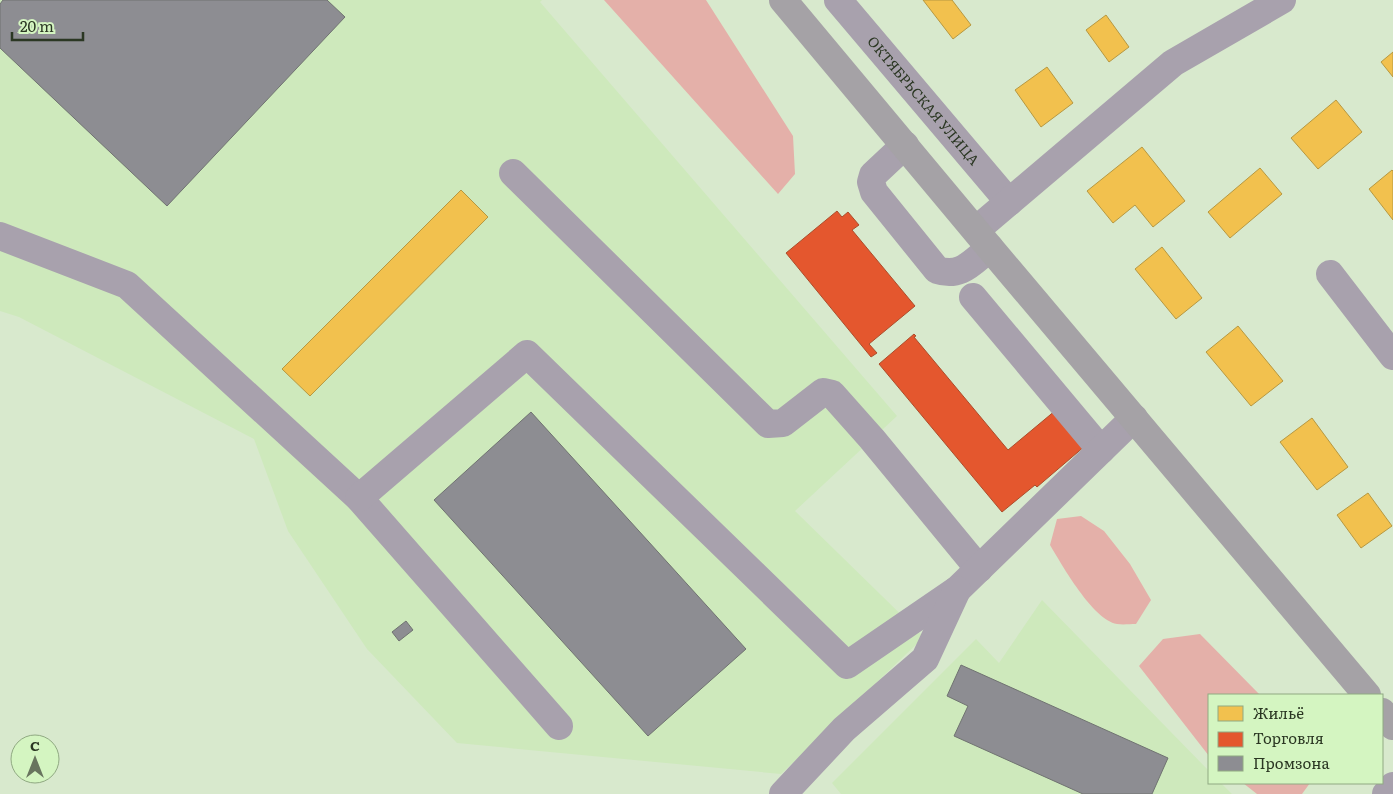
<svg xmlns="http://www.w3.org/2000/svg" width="1393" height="794" font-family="Literata,serif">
  <rect width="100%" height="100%" fill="#d8e9cd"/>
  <path fill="#cee9bc" d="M 0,0 L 542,0 L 540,2 L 897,416 L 795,511 L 924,637 L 781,774 L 457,743 L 367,649 L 288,531 L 254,439 L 19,317 L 0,311 Z
    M 1042,600 L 1209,771 L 1209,783 L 1221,783 L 1232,794 L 841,794 L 832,783 L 976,639 L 999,663 Z"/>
  <path fill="#e4b0a9" d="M 604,0 L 706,0 L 793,136 L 795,174 L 778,194 Z
    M 1081,516 L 1104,531 L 1130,564 L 1151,600 L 1136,624 C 1130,624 1123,625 1117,624 C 1093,620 1062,565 1050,545 L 1057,519 Z
    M 1200,634 L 1260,695 L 1209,695 L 1209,756 L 1139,666 L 1163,639 Z
    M 1243,783 L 1310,783 L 1302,794 L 1257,794 Z"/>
  <path fill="#f2c14e" stroke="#b69841" d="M 923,0 L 952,0 L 971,25 L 953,39 Z
    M 1106,15 L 1129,47 L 1109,62 L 1086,30 Z
    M 1393,52 L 1393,77 L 1381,62 Z
    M 1047,67 L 1073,103 L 1041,127 L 1015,90 Z
    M 1336,100 L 1362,132 L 1318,169 L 1291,138 Z
    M 1142,147 L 1185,201 L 1153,227 L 1135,205 L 1113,223 L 1087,191 Z
    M 1260,168 L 1282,194 L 1230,238 L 1208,212 Z
    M 1392,170 L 1393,171 L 1393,220 L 1369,189 Z
    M 461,190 L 488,217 L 310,396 L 282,369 Z
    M 1162,247 L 1202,298 L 1176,319 L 1135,269 Z
    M 1238,326 L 1283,381 L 1251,406 L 1206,352 Z
    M 1312,418 L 1348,467 L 1317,490 L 1280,442 Z
    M 1368,493 L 1392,526 L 1361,548 L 1337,515 Z"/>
  <path fill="#e4572e" stroke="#ac4d2b" d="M 837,211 L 842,217 L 848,212 L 859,225 L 852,230 L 915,306 L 869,344 L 877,353 L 871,357 L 786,253 Z
    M 914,334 L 916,336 L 914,337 L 1008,450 L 1056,410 L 1085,446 L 1037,487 L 1035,485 L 1002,512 L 879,364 Z"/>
  <path fill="#8d8d92" stroke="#707371" d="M 3,0 L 327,0 L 345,17 L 167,206 L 0,48 L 0,4 Z
    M 531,412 L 746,649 L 648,736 L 434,500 Z
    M 406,621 L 413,630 L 399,641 L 392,632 Z
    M 961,665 L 1168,758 L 1152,794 L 1083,794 L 954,736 L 968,706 L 947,696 Z"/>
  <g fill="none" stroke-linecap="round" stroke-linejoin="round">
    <g stroke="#a8a1ad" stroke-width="28">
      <path id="s1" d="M 838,0 L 1009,202"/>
      <path d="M 905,145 L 873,175 L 871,182 L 874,192 L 937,270 C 961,278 972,262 990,248"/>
      <path d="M 513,173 L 768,424 L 783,423 L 823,392 L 832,394 L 872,439 L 979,569"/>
      <path d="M 976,230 L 1173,63 L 1282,0"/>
      <path d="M 0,236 L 127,285 L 359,498 L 559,726"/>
      <path d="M 1330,274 L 1393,356"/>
      <path d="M 973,297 L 1101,450"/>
      <path d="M 359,498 L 527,354 L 847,665 L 958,589 L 1134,418"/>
      <path d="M 783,794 L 844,729 L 925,659 L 957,590"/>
      <path d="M 1386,794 L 1393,786"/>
    </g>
    <path stroke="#a5a2a6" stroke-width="28" d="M 783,0 L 990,248 L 1367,695
      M 1382,712 L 1393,726"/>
  </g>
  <g text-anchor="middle" stroke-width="5" stroke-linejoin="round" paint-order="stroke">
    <g font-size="14" fill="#2b3723" stroke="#d4f5c1">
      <text dy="5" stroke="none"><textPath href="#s1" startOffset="132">ОКТЯБРЬСКАЯ УЛИЦА</textPath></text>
    </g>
  </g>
  <rect x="1208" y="694" width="175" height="90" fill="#d4f5c1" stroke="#90a982"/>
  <rect x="1218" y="706" width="25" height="15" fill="#f2c14e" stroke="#90a982"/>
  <text x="1253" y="719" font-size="15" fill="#2b3723">Жильё</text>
  <rect x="1218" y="732" width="25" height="15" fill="#e4572e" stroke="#90a982"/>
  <text x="1253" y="744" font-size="15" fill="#2b3723">Торговля</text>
  <rect x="1218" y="756" width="25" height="15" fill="#8d8d92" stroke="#90a982"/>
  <text x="1253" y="769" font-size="15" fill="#2b3723">Промзона</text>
  <g transform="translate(35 759)"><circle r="24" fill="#d4f5c1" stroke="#90a982"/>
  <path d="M0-4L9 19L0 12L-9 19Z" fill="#68755e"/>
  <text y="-8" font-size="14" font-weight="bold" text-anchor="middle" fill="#2b3723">С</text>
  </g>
  <path d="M12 32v8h71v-8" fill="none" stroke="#2b3723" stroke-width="2.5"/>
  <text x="20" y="32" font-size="15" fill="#2b3723" stroke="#d4f5c1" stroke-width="4" paint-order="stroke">20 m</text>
</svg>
